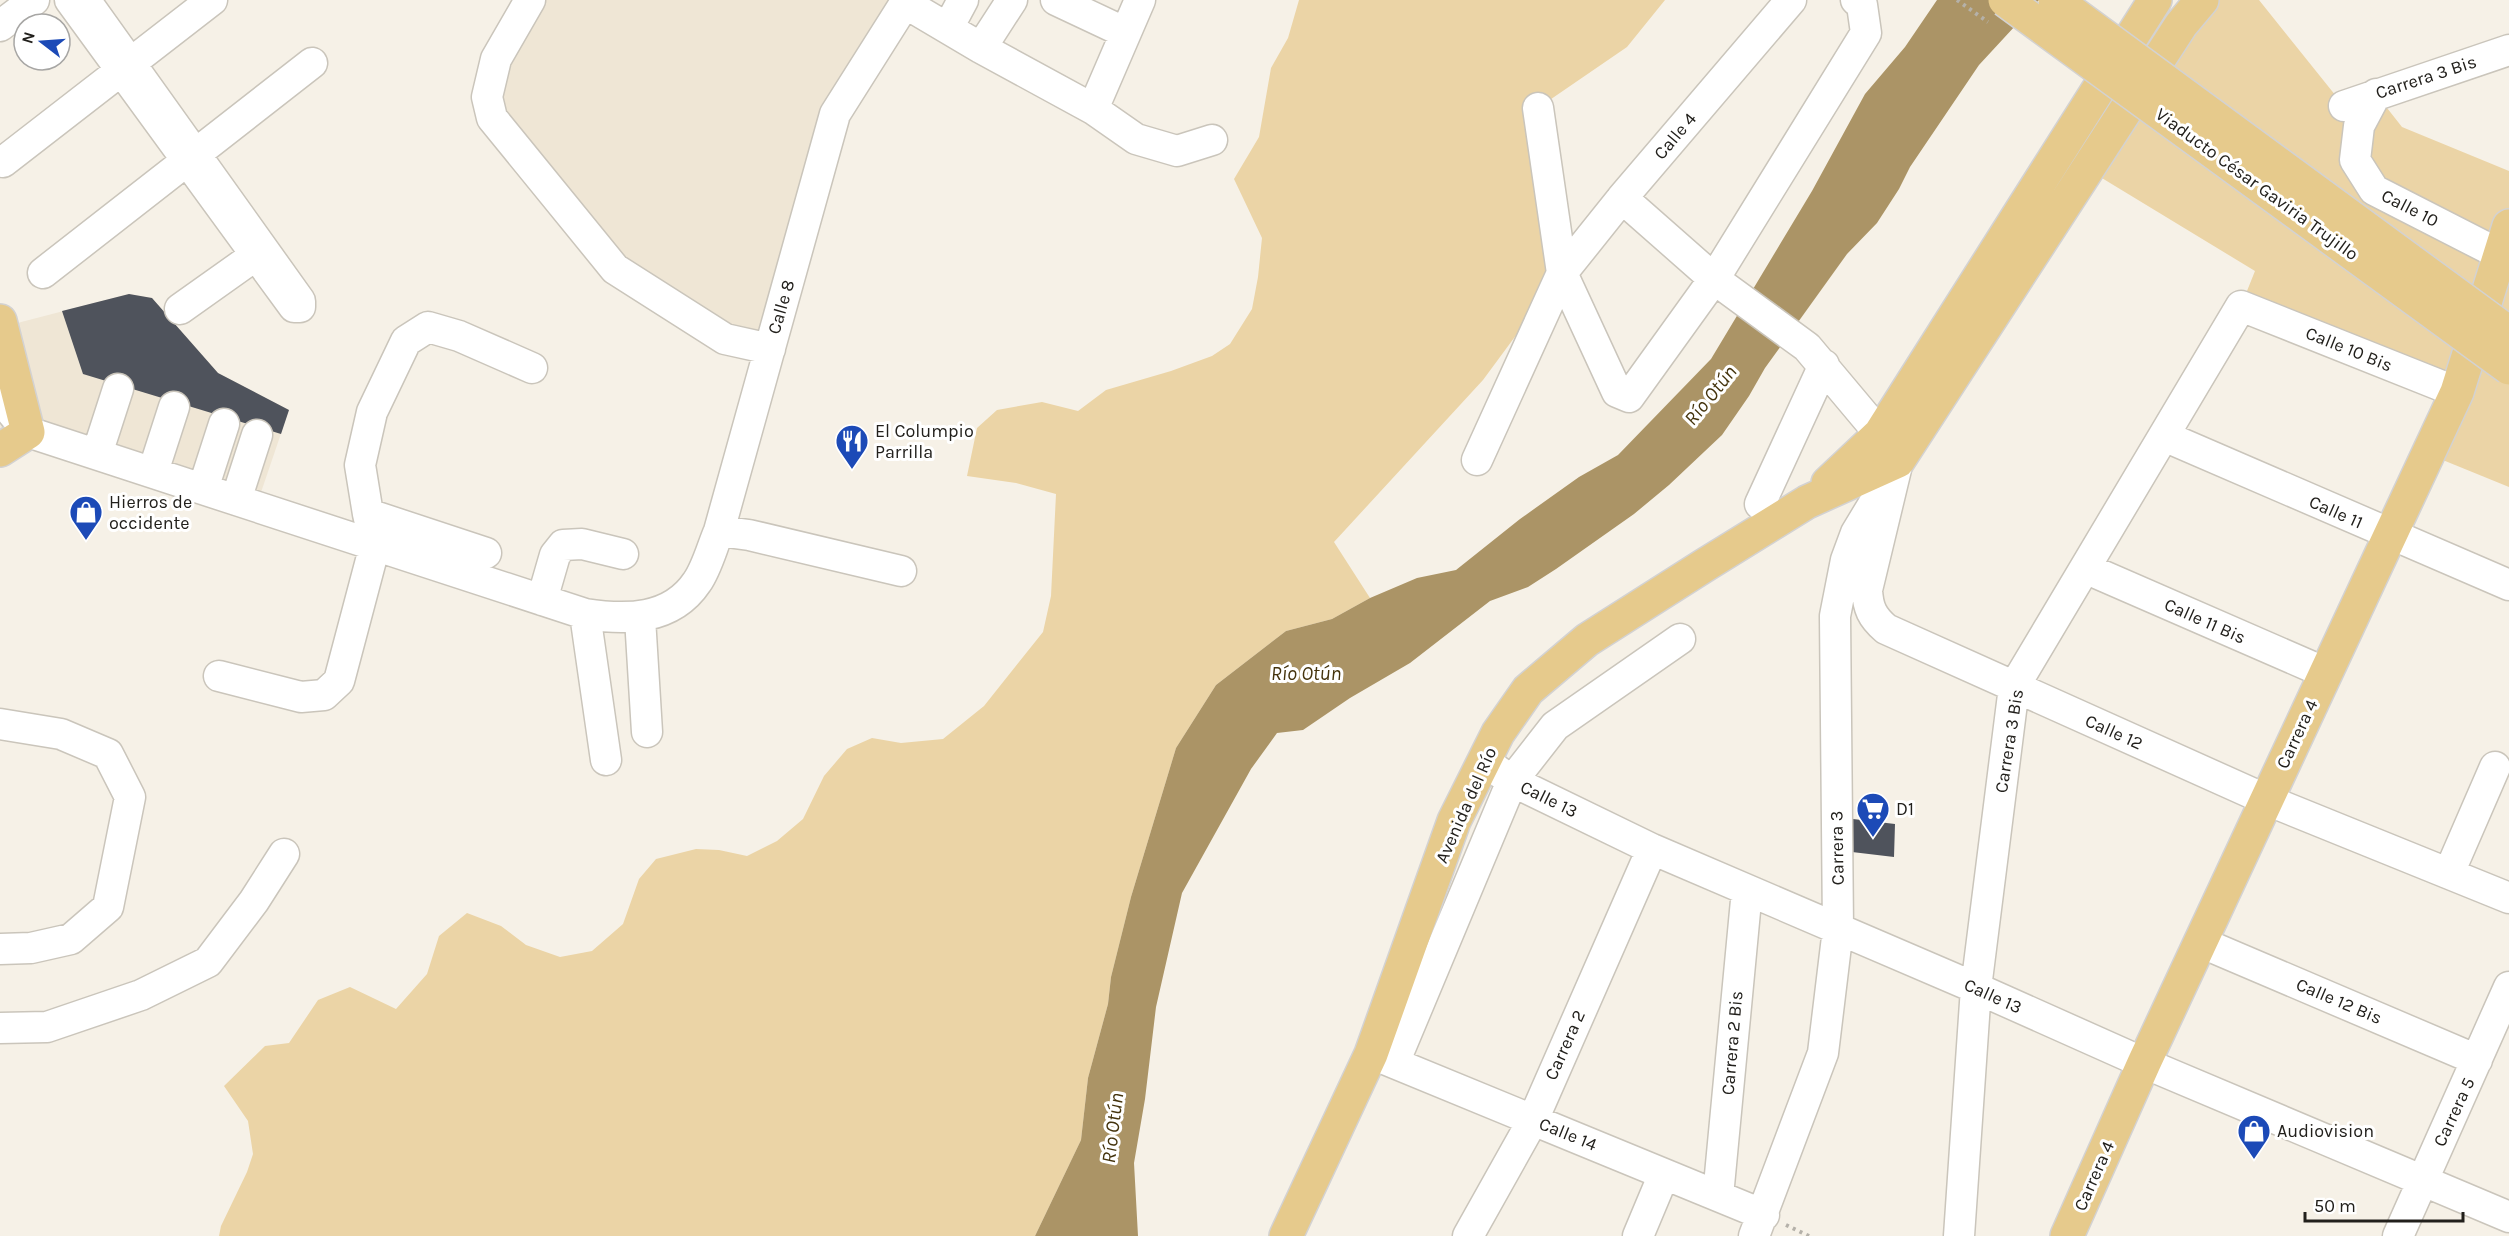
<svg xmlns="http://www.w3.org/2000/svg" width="2509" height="1236" font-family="Karla,sans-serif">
  <rect width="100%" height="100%" fill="#f6f1e7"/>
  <path fill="#efe6d5" d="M 530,0 L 907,0 L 835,114 L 770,349 L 615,269 L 492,118 Z
    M 129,294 L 152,298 L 218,373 L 289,410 L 256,507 L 28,432 L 0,450 L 2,327 Z"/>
  <path fill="#ebd4a6" d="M 1299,0 L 1665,0 L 1627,47 L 1538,108 L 1562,273 L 1483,380 L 1334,542 L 1370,598 L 1332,619 L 1286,631 L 1216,685 L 1176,748 L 1131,897 L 1111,977 L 1108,1004 L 1088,1078 L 1081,1140 L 1035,1236 L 219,1236 L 221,1226 L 247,1172 L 253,1154 L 248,1121 L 224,1086 L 265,1046 L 289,1043 L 318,1000 L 350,987 L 396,1009 L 427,974 L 439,936 L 467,913 L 501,926 L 526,945 L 560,957 L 592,951 L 623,924 L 639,879 L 656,859 L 696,849 L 719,850 L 747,856 L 777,841 L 803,819 L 824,776 L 847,749 L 872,738 L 901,743 L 943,739 L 984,706 L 1043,632 L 1051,596 L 1056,494 L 1016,483 L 967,476 L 977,428 L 997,410 L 1042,402 L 1078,411 L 1106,390 L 1171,371 L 1212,356 L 1230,344 L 1252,309 L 1258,277 L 1262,238 L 1234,179 L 1259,137 L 1271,68 L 1288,38 Z
    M 2202,0 L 2259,0 L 2344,106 L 2376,94 L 2402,127 L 2509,171 L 2509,487 L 2428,454 L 2456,392 L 2241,306 L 2255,271 L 2087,169 Z"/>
  <path fill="#ab9466" d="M 1937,0 L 2039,0 L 1979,65 L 1910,167 L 1899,189 L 1877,223 L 1847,254 L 1765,368 L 1749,396 L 1722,435 L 1669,485 L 1634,514 L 1556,569 L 1528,587 L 1490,601 L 1410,663 L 1350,698 L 1303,730 L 1277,733 L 1251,769 L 1182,893 L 1156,1007 L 1145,1099 L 1134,1163 L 1138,1236 L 1035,1236 L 1081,1140 L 1088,1078 L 1108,1004 L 1111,977 L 1131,897 L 1176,748 L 1216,685 L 1286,631 L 1332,619 L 1370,598 L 1417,578 L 1456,570 L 1520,519 L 1579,477 L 1618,455 L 1711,359 L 1812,191 L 1865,94 L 1905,47 Z"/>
  <path fill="#4f535c" d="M 129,294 L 152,298 L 218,373 L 289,410 L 281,434 L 83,374 L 62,311 Z
    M 1853,819 L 1895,824 L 1894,857 L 1852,852 Z"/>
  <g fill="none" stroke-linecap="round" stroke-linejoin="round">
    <defs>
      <path id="minor" d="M 70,0 L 294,307 L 300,307 L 300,301 L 85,0
        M 530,0 L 496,59 L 487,97 L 492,118 L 615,269 L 725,339 L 770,349
        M 1056,0 L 1124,32
        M 905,3 L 981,48 L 1093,109 L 1140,0
        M 0,26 L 34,0
        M 948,28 L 963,0
        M 981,48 L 1012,0
        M 2376,94 L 2359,126 L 2355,160 L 2374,190 L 2509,259
        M 2344,106 L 2509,50
        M 1538,108 L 1562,273 L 1617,392 L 1629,397 L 1714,279 L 1866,33 L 1862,5 L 1856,0
        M 1093,109 L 1136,139 L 1177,151 L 1212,140
        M 3,162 L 212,0
        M 1622,198 L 1714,279 L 1807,347 L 1880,434
        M 43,273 L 312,63
        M 180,309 L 256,255
        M 0,398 L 28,432 L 585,614 C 625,620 671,621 697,582 C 707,568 712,547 719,531 L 835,114 L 907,0
        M 2164,436 L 2509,585
        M 97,454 L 118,389
        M 1477,460 L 1562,273 L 1622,198 L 1791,0
        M 1898,461 L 1867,590 C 1868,608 1872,617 1886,629 L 2267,800 L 2509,898
        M 153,472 L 174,407
        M 203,489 L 224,424
        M 236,500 L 257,435
        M 1760,504 L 1824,365
        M 368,514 L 486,553
        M 719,531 L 749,535 L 901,571
        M 2085,568 L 2326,673
        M 542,600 L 555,555 L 563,545 L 582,544 L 623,554
        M 585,614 L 606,760
        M 640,618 L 647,732
        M 219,676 L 301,697 L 324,695 L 339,681 L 375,545 L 368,514 L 360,465 L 372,412 L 406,341 L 428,327 L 459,336 L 532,368
        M 0,724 L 61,734 L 108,754 L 130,797 L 108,907 L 71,939 L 31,948 L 0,949
        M 1484,761 L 1512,781 L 1652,849 L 1976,988 L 2144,1063 L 2509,1217
        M 2449,873 L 2495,767
        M 2200,942 L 2477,1060
        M 0,1028 L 47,1027 L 141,995 L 208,962 L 254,901 L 284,854
        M 1377,1056 L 1764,1215
        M 1394,1063 L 1512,781 L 1555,726 L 1680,639
        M 1718,1196 L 1747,890
        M 1468,1236 L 1533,1120 L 1652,849
        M 1638,1236 L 1664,1174
        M 1754,1236 L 1823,1053 L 1838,929 L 1835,616 L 1846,560 L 1856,533 L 1882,490
        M 1959,1236 L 1976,988 L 2014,687 L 2241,306 L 2457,392
        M 2398,1236 L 2509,987"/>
      <path id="major" d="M 0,321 L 28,432
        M 0,450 L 28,432
        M 1828,483 L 1880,434 L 2155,0
        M 1286,1236 L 1371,1054 L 1454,821 L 1498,733 L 1528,690 L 1587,640 L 1705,565 L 1807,502 L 1898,461 L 2181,25 L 2202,0
        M 2067,1236 L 2144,1063 L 2457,392 L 2509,226"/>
    </defs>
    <use href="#minor" stroke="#cac5bb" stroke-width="33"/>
    <use href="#major" stroke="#d3d2d2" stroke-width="36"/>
    <path stroke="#b5b1a9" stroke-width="4" stroke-dasharray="3 4.5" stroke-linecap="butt" d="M 1786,1225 L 1809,1236"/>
    <use href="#minor" stroke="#fff" stroke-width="30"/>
    <use href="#major" stroke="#e6ca8c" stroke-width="33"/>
    <defs>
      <path id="major-bridge" d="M 2005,0 L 2509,368
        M 2055,0 L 2509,333"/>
    </defs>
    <use href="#major-bridge" stroke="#d3d2d2" stroke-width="36" stroke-linecap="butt"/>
    <path stroke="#b5b1a9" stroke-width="4" stroke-dasharray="3 4.5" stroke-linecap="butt" d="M 1957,0 L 1988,22"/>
    <use href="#major-bridge" stroke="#e6ca8c" stroke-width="33"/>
  </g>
  <defs>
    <symbol id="restaurant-pin" viewBox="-11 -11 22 30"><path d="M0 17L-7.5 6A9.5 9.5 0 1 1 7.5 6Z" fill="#1c4ab7" stroke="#fff"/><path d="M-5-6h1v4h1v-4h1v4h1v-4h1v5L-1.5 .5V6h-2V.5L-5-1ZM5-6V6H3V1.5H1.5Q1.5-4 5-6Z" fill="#fff"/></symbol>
    <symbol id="shop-pin" viewBox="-11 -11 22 30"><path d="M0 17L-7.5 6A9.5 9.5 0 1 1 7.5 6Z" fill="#1c4ab7" stroke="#fff"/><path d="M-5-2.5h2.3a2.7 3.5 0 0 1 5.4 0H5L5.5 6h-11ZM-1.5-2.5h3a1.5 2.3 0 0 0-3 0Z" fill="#fff"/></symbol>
    <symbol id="supermarket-pin" viewBox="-11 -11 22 30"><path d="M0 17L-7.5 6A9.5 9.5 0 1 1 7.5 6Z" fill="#1c4ab7" stroke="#fff"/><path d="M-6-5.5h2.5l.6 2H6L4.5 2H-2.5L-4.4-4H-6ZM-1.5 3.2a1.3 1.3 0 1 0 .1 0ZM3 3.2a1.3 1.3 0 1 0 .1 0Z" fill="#fff"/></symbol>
  </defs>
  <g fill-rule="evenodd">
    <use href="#restaurant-pin" x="833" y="422" width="38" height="52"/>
    <use href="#shop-pin" x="67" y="493" width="38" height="52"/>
    <use href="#supermarket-pin" x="1854" y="790" width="38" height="52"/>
    <use href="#shop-pin" x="2235" y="1112" width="38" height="52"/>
  </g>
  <g text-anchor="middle" stroke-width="6" stroke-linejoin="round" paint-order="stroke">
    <g font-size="18" fill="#22201c" stroke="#fff">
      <text transform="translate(2426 77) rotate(-18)" y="6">Carrera 3 Bis</text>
      <text transform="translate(1675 136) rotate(-50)" y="6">Calle 4</text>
      <text transform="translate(2257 184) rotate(36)" y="6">Viaducto César Gaviria Trujillo</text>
      <text transform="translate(2410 208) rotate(27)" y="6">Calle 10</text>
      <text transform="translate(781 307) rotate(-74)" y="6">Calle 8</text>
      <text transform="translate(2349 349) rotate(22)" y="6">Calle 10 Bis</text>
      <text transform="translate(2336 512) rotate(24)" y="6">Calle 11</text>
      <text transform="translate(2205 621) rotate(24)" y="6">Calle 11 Bis</text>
      <text transform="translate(2114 732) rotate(24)" y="6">Calle 12</text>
      <text transform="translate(2297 734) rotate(-65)" y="6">Carrera 4</text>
      <text transform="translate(2009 741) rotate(-81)" y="6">Carrera 3 Bis</text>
      <text transform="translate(1549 799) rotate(26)" y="6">Calle 13</text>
      <text transform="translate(1466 805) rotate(-66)" y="6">Avenida del Río</text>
      <text transform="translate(1837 848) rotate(-91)" y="6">Carrera 3</text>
      <text transform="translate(1993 996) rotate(24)" y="6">Calle 13</text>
      <text transform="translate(2339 1001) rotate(23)" y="6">Calle 12 Bis</text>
      <text transform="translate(1732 1043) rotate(-85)" y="6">Carrera 2 Bis</text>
      <text transform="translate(1565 1045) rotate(-66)" y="6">Carrera 2</text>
      <text transform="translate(2454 1112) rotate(-65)" y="6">Carrera 5</text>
      <text transform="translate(1568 1134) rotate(22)" y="6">Calle 14</text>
      <text transform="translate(2094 1176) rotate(-66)" y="6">Carrera 4</text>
    </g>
    <g font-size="18" fill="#22201c" stroke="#fff" text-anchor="start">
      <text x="875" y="437">El Columpio<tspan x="875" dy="21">Parrilla</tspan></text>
      <text x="109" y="508">Hierros de<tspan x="109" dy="21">occidente</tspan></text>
      <text x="1896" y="815">D1</text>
      <text x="2277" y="1137">Audiovision</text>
    </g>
    <g font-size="20" font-style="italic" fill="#44330c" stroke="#fff">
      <text transform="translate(1710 395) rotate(-51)" y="7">Río Otún</text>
      <text x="1306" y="680">Río Otún</text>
      <text transform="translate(1112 1128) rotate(-83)" y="7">Río Otún</text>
    </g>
  </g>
  <g transform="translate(42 42) rotate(287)"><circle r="28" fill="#ffffff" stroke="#a7a6a4" stroke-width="1.5"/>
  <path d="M0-4.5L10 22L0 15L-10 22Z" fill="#1c4ab7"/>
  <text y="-9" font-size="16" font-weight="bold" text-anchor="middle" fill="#22201c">N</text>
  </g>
  <path d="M2305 1212v9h158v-9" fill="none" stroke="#22201c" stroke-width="3"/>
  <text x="2314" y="1212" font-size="18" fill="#22201c" stroke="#ffffff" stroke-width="4.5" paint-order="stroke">50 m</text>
</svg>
